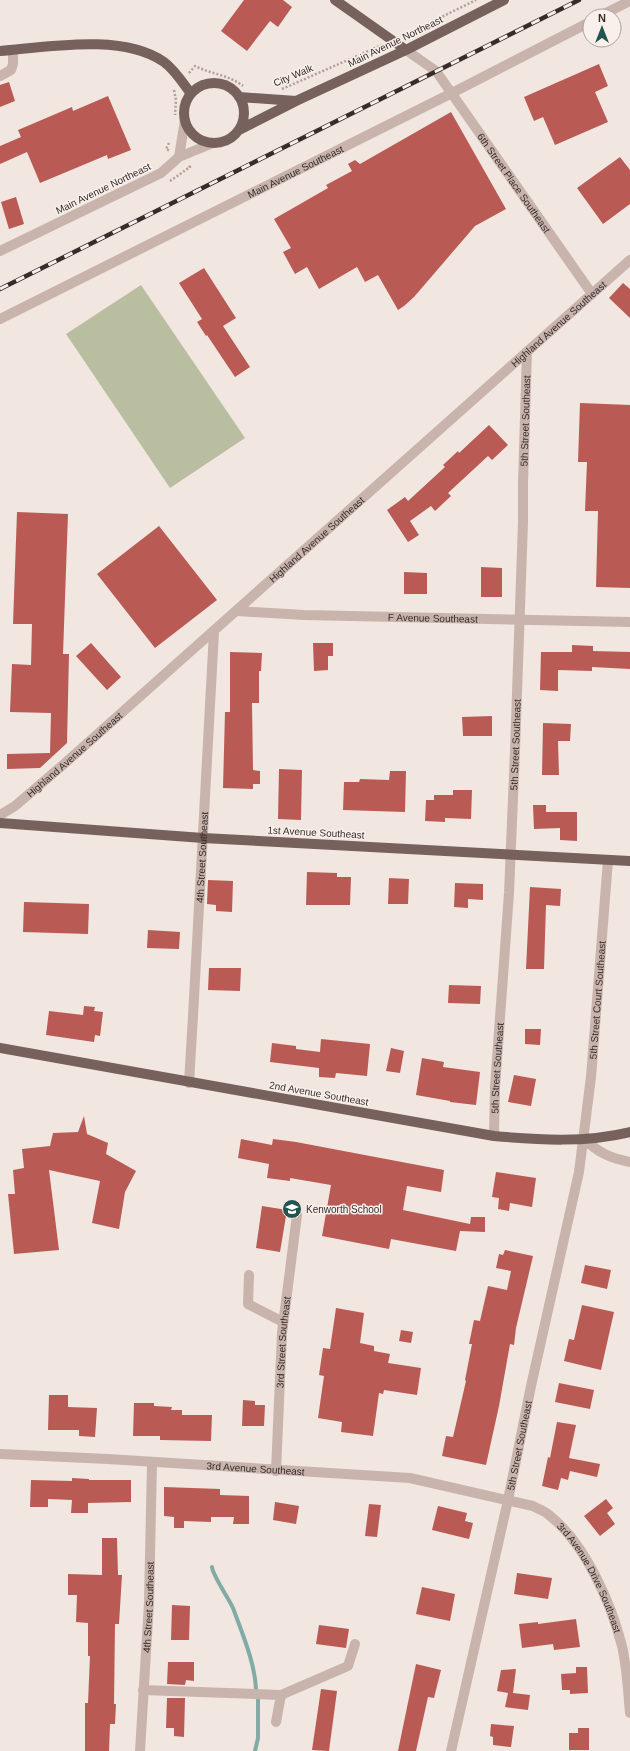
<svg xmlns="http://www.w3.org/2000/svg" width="630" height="1751" font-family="Arial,sans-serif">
  <rect width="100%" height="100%" fill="#f1e6e0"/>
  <path fill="#babea1" d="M 141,285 L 245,438 L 170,488 L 66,334 Z"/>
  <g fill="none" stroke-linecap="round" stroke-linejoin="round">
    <path stroke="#81aba5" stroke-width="4" d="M 212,1567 C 212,1574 229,1599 233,1608 C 242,1633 256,1665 256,1692
      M 255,1751 L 258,1738 L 258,1696"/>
  </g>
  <path fill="#ba5a54" d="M 244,0 L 283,0 L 292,7 L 278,27 L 270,21 L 247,51 L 221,31 Z
    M 599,64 L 608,86 L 595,92 L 608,122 L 555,145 L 543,117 L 534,121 L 524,97 Z
    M 9,82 L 15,101 L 0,107 L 0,85 Z
    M 108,96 L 131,150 L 108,159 L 107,155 L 40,183 L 27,152 L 0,164 L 0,146 L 21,137 L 18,130 L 72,107 L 73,111 Z
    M 451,112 L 506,209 L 475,226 L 414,297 L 404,306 L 398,310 L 378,275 L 365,282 L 357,267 L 319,289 L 307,267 L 295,274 L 283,252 L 291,248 L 274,219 L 328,188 L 326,185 L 352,171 L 348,164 L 355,160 L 360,164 Z
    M 620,157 L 630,170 L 630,204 L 603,224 L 577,188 Z
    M 16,197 L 24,224 L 9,229 L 1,202 Z
    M 204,268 L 236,318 L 223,326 L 250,367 L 235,377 L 207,335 L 206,336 L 197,322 L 202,319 L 179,283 Z
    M 623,283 L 630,289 L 630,318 L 609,298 Z
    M 580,403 L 630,405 L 630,588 L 596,587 L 598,511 L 585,511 L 587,462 L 578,462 Z
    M 489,425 L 508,445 L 492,460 L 488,456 L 448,493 L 451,496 L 435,511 L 431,506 L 410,521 L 419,535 L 408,542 L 387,510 L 405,497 L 408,501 L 445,467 L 443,465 L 458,451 L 459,453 Z
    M 17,512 L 68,514 L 63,654 L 69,654 L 67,743 L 40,768 L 7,769 L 7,754 L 50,753 L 51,713 L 10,712 L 12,664 L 31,665 L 32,624 L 13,624 Z
    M 159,526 L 217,600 L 155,648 L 97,574 Z
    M 481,567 L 502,568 L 502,597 L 481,597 Z
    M 404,572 L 427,573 L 427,594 L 404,594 Z
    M 91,643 L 121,677 L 107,690 L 76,656 Z
    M 313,643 L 333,643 L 333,656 L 328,656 L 328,670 L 314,671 Z
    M 572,645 L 593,646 L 593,651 L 630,652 L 630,669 L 592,667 L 592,671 L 558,670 L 558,691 L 540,690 L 541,652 L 572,652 Z
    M 230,652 L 262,653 L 261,671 L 259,671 L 259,703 L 252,703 L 253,770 L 260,771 L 260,784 L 253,784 L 253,789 L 223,788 L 225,712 L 230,712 Z
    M 492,716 L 492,736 L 463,736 L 462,717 Z
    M 543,723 L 571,724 L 570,741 L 558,741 L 559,775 L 542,775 Z
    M 279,769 L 302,770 L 301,820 L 278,819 Z
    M 390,771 L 406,771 L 405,812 L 343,810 L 344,782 L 359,782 L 360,779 L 389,780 Z
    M 453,790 L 472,790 L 471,819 L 445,818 L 445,822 L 425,821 L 426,800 L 434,800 L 434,795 L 453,795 Z
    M 533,805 L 546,805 L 546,812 L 577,812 L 577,841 L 560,840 L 560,828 L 534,829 Z
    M 307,872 L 337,873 L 337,877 L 351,877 L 350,905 L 306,905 Z
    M 389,878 L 409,879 L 408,904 L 388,904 Z
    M 208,880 L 233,881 L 232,912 L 216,911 L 216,905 L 207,904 Z
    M 455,883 L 483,884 L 483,900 L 468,899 L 468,908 L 454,907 Z
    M 530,887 L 561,889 L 560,906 L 546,905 L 544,969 L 526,969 Z
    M 24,902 L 89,904 L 88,934 L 23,932 Z
    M 148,930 L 180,932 L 179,949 L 147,948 Z
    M 209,968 L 241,968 L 240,991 L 208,990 Z
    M 449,985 L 481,986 L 480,1004 L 448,1003 Z
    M 84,1006 L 95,1007 L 94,1011 L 103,1012 L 100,1036 L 95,1035 L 94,1042 L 46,1035 L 49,1011 L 83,1015 Z
    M 525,1029 L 541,1029 L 540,1045 L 525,1044 Z
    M 321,1039 L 370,1044 L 367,1076 L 336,1073 L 335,1078 L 319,1077 L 319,1068 L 270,1062 L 272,1043 L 296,1046 L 296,1049 L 320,1052 Z
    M 391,1048 L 404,1051 L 400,1073 L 386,1071 Z
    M 422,1058 L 444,1062 L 443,1067 L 480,1072 L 476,1105 L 450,1102 L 450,1101 L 416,1095 Z
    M 514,1075 L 536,1079 L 531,1106 L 508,1102 Z
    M 84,1116 L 87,1134 L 108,1143 L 106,1154 L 136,1171 L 125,1192 L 119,1229 L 92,1223 L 100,1181 L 49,1170 L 59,1250 L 14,1254 L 8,1194 L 15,1194 L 13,1170 L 24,1168 L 22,1149 L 50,1146 L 53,1133 L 78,1132 Z
    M 241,1139 L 272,1145 L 273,1139 L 296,1142 L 444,1170 L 441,1192 L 407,1186 L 403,1210 L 470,1224 L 471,1217 L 485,1217 L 485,1232 L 460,1231 L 456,1251 L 391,1239 L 389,1249 L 322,1236 L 331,1185 L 290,1178 L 290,1181 L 267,1178 L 269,1164 L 238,1158 Z
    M 496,1172 L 536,1178 L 532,1207 L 510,1203 L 509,1211 L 498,1209 L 499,1198 L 492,1197 Z
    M 262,1206 L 287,1210 L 280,1252 L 256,1248 Z
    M 505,1250 L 533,1256 L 516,1328 L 514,1345 L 510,1344 L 499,1406 L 486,1465 L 442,1456 L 446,1436 L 453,1437 L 466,1381 L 465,1380 L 472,1344 L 469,1344 L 474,1320 L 480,1321 L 488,1286 L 507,1290 L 511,1271 L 496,1268 L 499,1254 L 503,1255 Z
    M 585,1265 L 611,1270 L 607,1289 L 581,1283 Z
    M 582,1305 L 614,1312 L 601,1370 L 564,1361 L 569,1339 L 574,1340 Z
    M 336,1308 L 364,1313 L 360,1343 L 374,1346 L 374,1351 L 390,1354 L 388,1363 L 421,1368 L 417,1395 L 384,1390 L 383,1394 L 379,1393 L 373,1436 L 341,1432 L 342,1422 L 318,1418 L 324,1376 L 319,1375 L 323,1348 L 330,1349 Z
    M 401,1330 L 413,1332 L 411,1343 L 399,1341 Z
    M 559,1383 L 594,1390 L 590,1409 L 555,1402 Z
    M 49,1395 L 68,1395 L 68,1407 L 97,1408 L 95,1437 L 79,1436 L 79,1430 L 48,1430 Z
    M 243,1400 L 255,1401 L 255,1405 L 265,1405 L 264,1426 L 242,1426 Z
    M 134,1403 L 154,1403 L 154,1406 L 172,1407 L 171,1410 L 182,1410 L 182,1415 L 212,1415 L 211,1441 L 160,1440 L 160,1436 L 133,1436 Z
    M 557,1422 L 576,1425 L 569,1458 L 600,1464 L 597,1477 L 570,1471 L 568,1480 L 561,1478 L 558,1490 L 542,1486 L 548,1457 L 550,1458 Z
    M 72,1478 L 89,1479 L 89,1480 L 131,1480 L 131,1502 L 88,1503 L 88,1513 L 71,1513 L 72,1500 L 48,1499 L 48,1507 L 30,1507 L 31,1480 L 72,1481 Z
    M 164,1487 L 220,1489 L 220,1495 L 249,1496 L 249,1524 L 233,1524 L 234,1517 L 211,1517 L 211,1522 L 184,1521 L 184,1528 L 174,1528 L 174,1517 L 164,1516 Z
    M 606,1499 L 613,1508 L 607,1513 L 615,1524 L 600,1536 L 584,1516 Z
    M 275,1502 L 299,1506 L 296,1524 L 273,1520 Z
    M 369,1504 L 381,1505 L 377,1537 L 365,1536 Z
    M 438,1506 L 467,1513 L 465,1521 L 473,1523 L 469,1539 L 432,1530 Z
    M 102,1538 L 117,1538 L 118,1575 L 122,1575 L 119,1624 L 115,1624 L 114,1704 L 116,1704 L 115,1724 L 110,1724 L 109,1751 L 85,1751 L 85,1703 L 88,1703 L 90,1656 L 88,1656 L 88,1623 L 76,1622 L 77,1595 L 68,1595 L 68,1574 L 102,1575 Z
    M 517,1573 L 552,1578 L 548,1599 L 514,1594 Z
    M 422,1587 L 455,1594 L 450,1621 L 416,1614 Z
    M 172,1605 L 190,1606 L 189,1640 L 171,1640 Z
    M 576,1619 L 580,1647 L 554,1650 L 553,1644 L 522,1648 L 519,1624 L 538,1622 L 538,1624 Z
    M 319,1625 L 349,1629 L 346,1648 L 316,1644 Z
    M 168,1662 L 194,1662 L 194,1681 L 186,1680 L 185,1685 L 167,1684 Z
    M 416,1664 L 441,1670 L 434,1698 L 428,1697 L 416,1751 L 398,1751 Z
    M 576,1667 L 587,1667 L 588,1693 L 570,1694 L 570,1690 L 562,1690 L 561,1674 L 576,1673 Z
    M 516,1669 L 513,1693 L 530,1695 L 528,1710 L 505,1707 L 508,1693 L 497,1691 L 501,1670 Z
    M 321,1689 L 337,1691 L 329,1751 L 312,1750 Z
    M 167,1698 L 185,1698 L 184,1737 L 174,1736 L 174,1728 L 166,1728 Z
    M 491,1724 L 514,1726 L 511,1747 L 493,1745 L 493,1737 L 490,1736 Z
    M 578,1728 L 589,1728 L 589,1750 L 569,1750 L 569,1733 L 578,1733 Z"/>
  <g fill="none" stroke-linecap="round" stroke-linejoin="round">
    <path stroke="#b49e97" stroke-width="2.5" stroke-dasharray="2 2" stroke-linecap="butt" d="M 403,36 L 476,0
      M 189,73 L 195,66 C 211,74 229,75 243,86
      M 282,89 L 382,45
      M 174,90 L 176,100 L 175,115
      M 169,143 L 166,149 L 170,151
      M 170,181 L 190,167 L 188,165"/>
    <g stroke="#c8b4ad" stroke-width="10">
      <path d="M 600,16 L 630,1"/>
      <path id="s1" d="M 406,50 L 436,71 L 592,294"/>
      <path d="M 0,76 L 11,70 L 13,64 L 13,50"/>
      <path d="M 179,157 L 185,120"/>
      <path d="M 0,251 L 161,173 L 179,157 L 213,143"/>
      <path id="s2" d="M 0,319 L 452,93 L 590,22"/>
      <path id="s3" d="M 237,611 L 304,615 L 630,622"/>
      <path id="s4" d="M 0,815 L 15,806 L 64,764 L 630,260"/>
      <path id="s5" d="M 189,1083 L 193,1016 L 214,632"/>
      <path id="s6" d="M 494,1136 L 495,1087 L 509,893 L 515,750 L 523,522 L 523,483 L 527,352"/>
      <path d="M 584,1139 C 599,1153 610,1158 630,1162"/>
      <path d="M 249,1275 L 248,1304 L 283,1322"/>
      <path id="s7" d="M 0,1454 L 108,1459 L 410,1478 L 533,1506 C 538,1509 545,1511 549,1515 C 585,1543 611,1603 622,1646 C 627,1668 628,1691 630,1713"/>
      <path id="s8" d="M 276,1471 L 282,1333 L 297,1215"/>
      <path d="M 143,1690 L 281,1695 L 276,1722"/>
      <path d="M 281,1695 L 348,1666 L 355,1644"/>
      <path id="s9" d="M 140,1751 L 149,1603 L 152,1463"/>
      <path id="s10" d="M 451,1751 L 508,1500 L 531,1386 L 579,1172 L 591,1077 L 608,860"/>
    </g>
    <path stroke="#77615d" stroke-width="10" d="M 335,0 L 406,50
      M 0,51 C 47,47 123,33 164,62 C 175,70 183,83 191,94
      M184 113a30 30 0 1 1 60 0a30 30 0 1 1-60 0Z
      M 239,97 L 296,101
      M 239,130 L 296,101 L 406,50 L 504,0
      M 0,823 L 203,838 L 630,861
      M 0,1048 L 494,1136 C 540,1140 585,1143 630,1132"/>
    <defs>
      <path id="rail" d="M 0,289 L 579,0"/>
    </defs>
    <use href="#rail" stroke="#372c2b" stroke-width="4.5"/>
    <use href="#rail" stroke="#f9f0ec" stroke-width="3" stroke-dasharray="9" stroke-linecap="butt"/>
  </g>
  <defs>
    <symbol id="school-disc" viewBox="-11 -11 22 22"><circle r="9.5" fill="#24544f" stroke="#f9f0ec"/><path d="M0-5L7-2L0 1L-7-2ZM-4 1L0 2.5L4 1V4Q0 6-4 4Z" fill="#fff"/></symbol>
  </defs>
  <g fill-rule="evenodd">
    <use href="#school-disc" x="281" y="1198" width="22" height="22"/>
  </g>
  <g text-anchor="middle" stroke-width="3" stroke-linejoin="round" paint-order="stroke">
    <g font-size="10" fill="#372c2b" stroke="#f9f0ec">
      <text transform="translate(395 41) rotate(-26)" y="4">Main Avenue Northeast</text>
      <text transform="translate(293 75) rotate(-23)" y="4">City Walk</text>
      <text dy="4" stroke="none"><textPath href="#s2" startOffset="330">Main Avenue Southeast</textPath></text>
      <text dy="4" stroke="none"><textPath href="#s1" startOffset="173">6th Street Place Southeast</textPath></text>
      <text transform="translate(103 188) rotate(-26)" y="4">Main Avenue Northeast</text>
      <text dy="4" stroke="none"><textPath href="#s4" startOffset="744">Highland Avenue Southeast</textPath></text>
      <text dy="4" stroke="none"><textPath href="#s6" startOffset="716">5th Street Southeast</textPath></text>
      <text dy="4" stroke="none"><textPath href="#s4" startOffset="420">Highland Avenue Southeast</textPath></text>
      <text dy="4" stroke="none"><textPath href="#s3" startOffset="196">F Avenue Southeast</textPath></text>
      <text dy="4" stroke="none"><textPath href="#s6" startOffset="392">5th Street Southeast</textPath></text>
      <text dy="4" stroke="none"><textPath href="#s4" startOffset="96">Highland Avenue Southeast</textPath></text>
      <text transform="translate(316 832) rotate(3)" y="4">1st Avenue Southeast</text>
      <text dy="4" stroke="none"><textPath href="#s5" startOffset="226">4th Street Southeast</textPath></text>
      <text dy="4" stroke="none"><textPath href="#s10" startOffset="766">5th Street Court Southeast</textPath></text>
      <text dy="4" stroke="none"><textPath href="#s6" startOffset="68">5th Street Southeast</textPath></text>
      <text transform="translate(319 1093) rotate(10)" y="4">2nd Avenue Southeast</text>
      <text dy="4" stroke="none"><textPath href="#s8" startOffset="129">3rd Street Southeast</textPath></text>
      <text dy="4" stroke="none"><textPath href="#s10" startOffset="313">5th Street Southeast</textPath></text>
      <text dy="4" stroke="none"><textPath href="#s7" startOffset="256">3rd Avenue Southeast</textPath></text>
      <text dy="4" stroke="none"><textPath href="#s7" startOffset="631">3rd Avenue Drive Southeast</textPath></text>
      <text dy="4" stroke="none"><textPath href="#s9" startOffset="144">4th Street Southeast</textPath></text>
    </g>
    <g font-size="10" fill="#372c2b" stroke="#f9f0ec" text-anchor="start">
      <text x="306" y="1213">Kenworth School</text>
    </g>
  </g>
  <g transform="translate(602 28)"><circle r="19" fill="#f9f0ec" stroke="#aba29f"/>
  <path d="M0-3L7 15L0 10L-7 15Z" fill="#24544f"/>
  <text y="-6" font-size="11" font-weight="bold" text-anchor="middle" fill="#372c2b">N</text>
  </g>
</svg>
